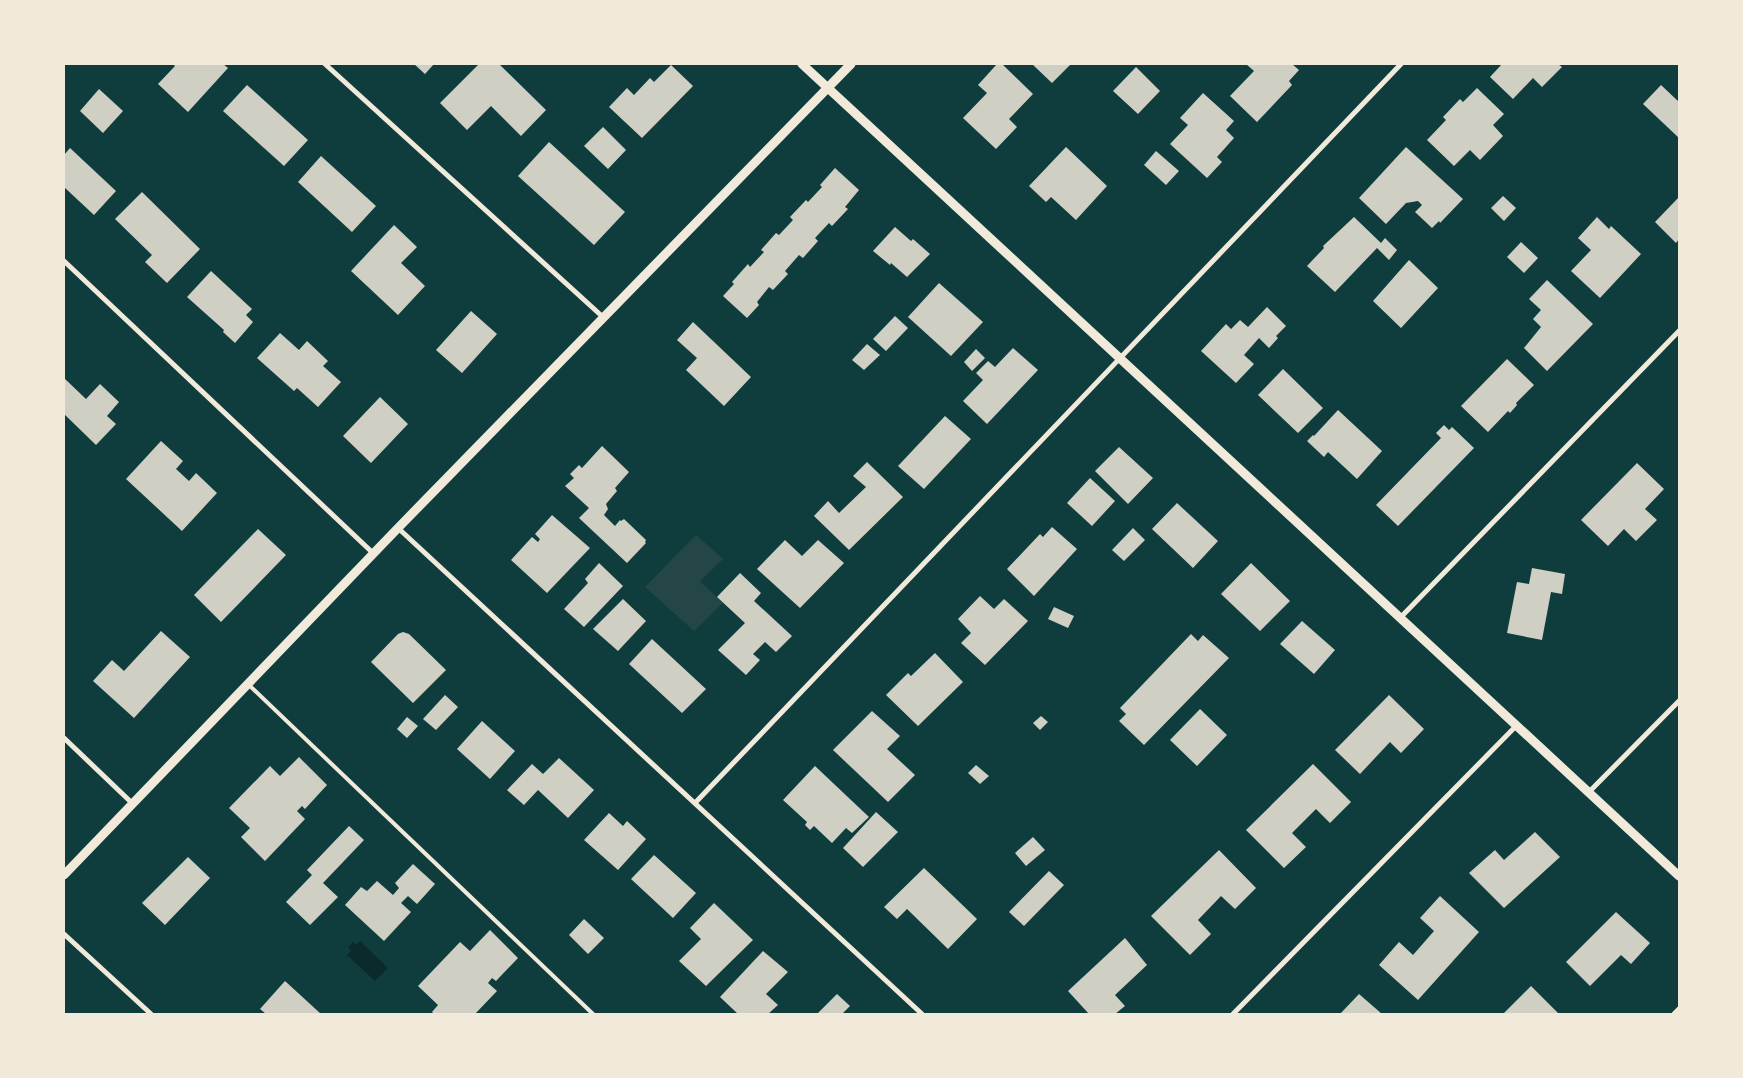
<svg xmlns="http://www.w3.org/2000/svg" width="1743" height="1078" font-family="Mulish,sans-serif">
  <rect width="100%" height="100%" fill="#0f3d3e"/>
  <path fill="#244646" d="M 696,535 L 723,559 L 700,581 L 723,603 L 694,631 L 645,587 Z"/>
  <path fill="#0a2a2b" d="M 360,941 L 388,968 L 375,981 L 347,955 L 351,951 L 348,947 L 353,942 L 356,945 Z"/>
  <path fill="#cfcfc3" d="M 173,64 L 223,64 L 228,68 L 188,112 L 158,84 L 175,66 Z
    M 414,64 L 434,64 L 425,74 Z
    M 479,64 L 499,64 L 546,110 L 521,136 L 491,106 L 467,130 L 440,103 Z
    M 997,64 L 1002,64 L 1033,94 L 1009,119 L 1017,127 L 996,149 L 963,118 L 987,93 L 978,85 Z
    M 1032,64 L 1071,64 L 1052,83 Z
    M 1246,64 L 1292,64 L 1299,70 L 1289,81 L 1292,85 L 1257,122 L 1230,96 L 1254,71 Z
    M 1502,64 L 1558,64 L 1562,67 L 1542,87 L 1533,78 L 1513,99 L 1490,77 Z
    M 671,65 L 693,86 L 642,138 L 609,107 L 627,88 L 634,95 L 650,78 L 654,82 Z
    M 1136,67 L 1160,91 L 1138,114 L 1113,91 Z
    M 247,85 L 308,140 L 284,166 L 223,111 Z
    M 1661,85 L 1679,102 L 1679,138 L 1643,104 Z
    M 1477,88 L 1504,114 L 1493,125 L 1503,136 L 1480,160 L 1470,150 L 1454,166 L 1427,140 L 1446,120 L 1443,117 L 1460,99 L 1463,102 Z
    M 99,89 L 123,111 L 103,133 L 80,111 Z
    M 1203,93 L 1234,121 L 1226,130 L 1234,138 L 1217,157 L 1222,162 L 1207,178 L 1170,144 L 1188,125 L 1180,118 Z
    M 603,127 L 626,150 L 608,169 L 584,146 Z
    M 549,142 L 625,212 L 594,245 L 518,176 Z
    M 1066,147 L 1107,186 L 1076,220 L 1051,197 L 1046,202 L 1029,186 Z
    M 1406,147 L 1463,199 L 1440,223 L 1439,221 L 1432,228 L 1415,212 L 1422,205 L 1418,201 L 1406,203 L 1386,224 L 1359,198 Z
    M 70,148 L 116,191 L 94,215 L 64,187 L 64,155 Z
    M 1156,151 L 1179,171 L 1166,185 L 1144,165 Z
    M 321,156 L 376,206 L 352,232 L 298,182 Z
    M 835,168 L 859,190 L 845,207 L 848,209 L 832,226 L 829,223 L 815,238 L 818,241 L 803,258 L 799,255 L 785,271 L 788,274 L 773,290 L 769,287 L 757,302 L 759,305 L 747,318 L 723,296 L 734,284 L 732,282 L 748,264 L 750,267 L 764,252 L 761,250 L 776,233 L 779,235 L 793,220 L 790,217 L 806,200 L 808,202 L 822,187 L 820,185 Z
    M 142,192 L 200,249 L 167,283 L 145,262 L 152,255 L 115,219 Z
    M 1503,196 L 1516,208 L 1504,221 L 1491,208 Z
    M 1679,197 L 1679,239 L 1676,243 L 1655,222 Z
    M 1354,217 L 1381,243 L 1385,238 L 1397,250 L 1389,260 L 1377,248 L 1335,292 L 1307,266 L 1324,248 L 1323,246 Z
    M 1597,217 L 1609,229 L 1611,226 L 1641,254 L 1600,298 L 1571,271 L 1591,250 L 1578,238 Z
    M 394,225 L 417,247 L 401,263 L 425,286 L 398,315 L 351,271 Z
    M 895,227 L 911,241 L 913,239 L 930,254 L 907,277 L 891,263 L 890,265 L 873,251 Z
    M 1521,242 L 1538,258 L 1524,273 L 1507,257 Z
    M 1409,260 L 1438,288 L 1401,328 L 1373,301 Z
    M 211,271 L 252,309 L 246,315 L 253,322 L 235,343 L 223,332 L 224,330 L 187,297 Z
    M 1547,280 L 1593,324 L 1547,371 L 1524,348 L 1541,327 L 1533,319 L 1541,310 L 1529,299 Z
    M 939,283 L 983,322 L 951,356 L 908,317 Z
    M 1267,307 L 1286,326 L 1276,336 L 1278,338 L 1269,348 L 1259,338 L 1244,355 L 1254,364 L 1236,383 L 1201,351 L 1226,324 L 1231,329 L 1240,320 L 1248,327 Z
    M 471,311 L 497,334 L 462,373 L 436,350 Z
    M 895,316 L 908,328 L 886,351 L 873,339 Z
    M 693,322 L 751,377 L 724,406 L 686,370 L 697,358 L 677,340 Z
    M 280,333 L 299,350 L 307,341 L 328,361 L 323,366 L 341,382 L 318,407 L 297,388 L 294,391 L 257,358 Z
    M 867,344 L 880,355 L 864,370 L 852,360 Z
    M 1013,348 L 1038,370 L 987,424 L 963,401 L 983,380 L 976,373 L 988,361 L 995,367 Z
    M 976,349 L 985,358 L 972,371 L 964,362 Z
    M 1507,359 L 1534,385 L 1516,403 L 1517,405 L 1510,413 L 1508,411 L 1488,432 L 1461,406 Z
    M 1283,369 L 1323,408 L 1298,433 L 1258,395 Z
    M 64,378 L 86,399 L 100,384 L 119,402 L 107,416 L 116,424 L 96,445 L 64,414 Z
    M 380,397 L 408,424 L 371,463 L 343,436 Z
    M 1338,410 L 1382,451 L 1357,479 L 1328,452 L 1324,457 L 1307,441 L 1313,435 L 1314,436 Z
    M 945,416 L 971,439 L 924,489 L 898,466 Z
    M 1444,425 L 1449,430 L 1452,427 L 1474,448 L 1398,526 L 1376,505 L 1441,438 L 1436,433 Z
    M 161,441 L 183,461 L 176,469 L 189,481 L 196,473 L 217,493 L 182,531 L 126,479 Z
    M 602,446 L 629,472 L 615,488 L 617,491 L 606,504 L 608,509 L 604,515 L 615,526 L 620,520 L 621,521 L 624,519 L 646,540 L 645,542 L 646,543 L 627,563 L 579,518 L 589,508 L 565,486 L 574,478 L 570,474 L 579,465 L 582,468 Z
    M 1119,447 L 1153,478 L 1128,504 L 1095,471 Z
    M 867,462 L 903,497 L 849,550 L 814,516 L 828,501 L 839,513 L 866,487 L 853,476 Z
    M 1637,463 L 1664,489 L 1645,509 L 1657,520 L 1636,541 L 1624,529 L 1608,546 L 1581,520 Z
    M 1090,478 L 1115,501 L 1092,526 L 1067,503 Z
    M 1177,503 L 1218,541 L 1193,568 L 1152,529 Z
    M 552,515 L 590,548 L 547,593 L 511,560 L 532,537 L 538,542 L 540,539 L 535,534 Z
    M 1052,527 L 1077,549 L 1034,596 L 1007,569 L 1040,534 L 1043,537 Z
    M 1133,528 L 1145,540 L 1124,561 L 1112,550 Z
    M 258,529 L 286,555 L 221,622 L 194,595 Z
    M 785,540 L 802,556 L 818,540 L 844,563 L 800,608 L 757,569 Z
    M 599,563 L 623,586 L 584,627 L 564,609 L 588,583 L 585,579 Z
    M 1251,563 L 1290,601 L 1260,631 L 1221,594 Z
    M 1532,568 L 1565,574 L 1562,594 L 1551,592 L 1542,640 L 1507,633 L 1517,582 L 1529,584 Z
    M 740,573 L 761,593 L 754,601 L 792,636 L 776,652 L 765,642 L 753,654 L 760,660 L 746,675 L 718,650 L 745,623 L 717,597 Z
    M 980,596 L 994,609 L 1004,599 L 1028,621 L 985,665 L 961,643 L 971,633 L 958,619 Z
    M 623,599 L 646,621 L 618,651 L 593,629 Z
    M 1054,607 L 1074,616 L 1068,628 L 1048,619 Z
    M 1302,621 L 1335,650 L 1314,674 L 1280,644 Z
    M 161,631 L 190,657 L 134,718 L 93,681 L 112,660 L 124,671 Z
    M 403,632 L 409,634 L 446,670 L 413,703 L 371,662 L 398,634 Z
    M 1191,634 L 1198,641 L 1203,635 L 1229,658 L 1144,745 L 1119,721 L 1126,714 L 1120,708 Z
    M 652,639 L 706,689 L 682,713 L 629,664 Z
    M 935,653 L 963,682 L 918,726 L 886,695 L 908,673 L 911,676 Z
    M 445,695 L 458,707 L 436,730 L 423,719 Z
    M 1389,695 L 1424,729 L 1401,753 L 1390,742 L 1360,774 L 1335,750 Z
    M 1200,709 L 1227,735 L 1197,766 L 1170,740 Z
    M 872,711 L 900,736 L 887,749 L 915,775 L 888,802 L 833,750 Z
    M 1041,716 L 1048,722 L 1040,730 L 1033,723 Z
    M 407,717 L 418,726 L 407,738 L 397,729 Z
    M 482,721 L 515,751 L 490,779 L 457,749 Z
    M 299,757 L 327,785 L 305,809 L 302,806 L 297,811 L 305,819 L 265,861 L 241,837 L 250,828 L 229,808 L 270,766 L 280,776 Z
    M 559,758 L 594,790 L 568,818 L 538,790 L 524,805 L 507,790 L 532,764 L 543,774 Z
    M 1313,764 L 1351,802 L 1330,823 L 1316,809 L 1292,833 L 1306,847 L 1284,868 L 1246,830 Z
    M 976,765 L 989,776 L 980,784 L 968,773 Z
    M 815,766 L 869,817 L 852,833 L 846,828 L 832,843 L 814,826 L 810,830 L 805,825 L 807,822 L 783,800 Z
    M 876,812 L 898,832 L 863,867 L 843,848 Z
    M 609,813 L 623,826 L 627,821 L 646,839 L 618,870 L 584,840 Z
    M 349,826 L 364,840 L 323,883 L 338,897 L 310,925 L 286,902 L 312,875 L 307,870 Z
    M 1535,832 L 1560,857 L 1504,908 L 1469,873 L 1495,850 L 1504,860 Z
    M 1033,837 L 1045,850 L 1026,866 L 1015,853 Z
    M 1219,850 L 1256,888 L 1235,909 L 1221,896 L 1198,920 L 1211,934 L 1190,955 L 1151,916 Z
    M 654,855 L 696,893 L 673,918 L 631,879 Z
    M 188,857 L 210,878 L 165,925 L 142,903 Z
    M 413,864 L 435,884 L 417,904 L 408,896 L 401,903 L 411,912 L 384,941 L 345,905 L 361,887 L 367,891 L 377,881 L 393,895 L 399,888 L 395,883 Z
    M 924,868 L 977,919 L 948,949 L 907,909 L 897,919 L 884,907 Z
    M 1049,871 L 1064,885 L 1024,926 L 1009,912 Z
    M 1440,896 L 1479,932 L 1418,1000 L 1379,965 L 1399,942 L 1413,955 L 1434,931 L 1420,918 Z
    M 714,903 L 753,940 L 706,986 L 679,961 L 701,939 L 690,928 Z
    M 1616,912 L 1650,943 L 1631,964 L 1621,955 L 1590,986 L 1566,962 Z
    M 584,919 L 604,938 L 588,954 L 569,935 Z
    M 490,930 L 518,958 L 496,981 L 492,978 L 488,983 L 497,991 L 475,1014 L 434,1014 L 432,1012 L 438,1005 L 418,986 L 460,942 L 470,951 Z
    M 1125,938 L 1147,965 L 1115,995 L 1125,1006 L 1115,1014 L 1089,1014 L 1068,991 Z
    M 763,951 L 788,972 L 766,994 L 778,1005 L 768,1014 L 738,1014 L 720,997 Z
    M 285,981 L 321,1014 L 266,1014 L 260,1009 Z
    M 1531,986 L 1559,1014 L 1503,1014 Z
    M 837,994 L 850,1006 L 842,1014 L 817,1014 Z
    M 1359,994 L 1382,1014 L 1340,1014 Z"/>
  <g fill="none" stroke-linecap="round" stroke-linejoin="round">
    <path stroke="#f1e9da" stroke-width="4" d="M 249,685 L 593,1014"/>
    <path stroke="#f1e9da" stroke-width="5" d="M 325,64 L 604,318
      M 64,261 L 374,554
      M 398,528 L 922,1014
      M 1400,618 L 1679,331
      M 64,738 L 133,804
      M 1589,792 L 1679,701
      M 695,803 L 1401,64
      M 64,934 L 151,1014
      M 1233,1014 L 1517,725
      M 1674,1014 L 1679,1009"/>
    <path stroke="#f1e9da" stroke-width="9" d="M 802,64 L 1679,876
      M 64,875 L 398,528 L 851,64"/>
  </g>
  <rect width="1743" height="1078" fill="none" stroke="#f1e9da" stroke-width="130"/>
</svg>
